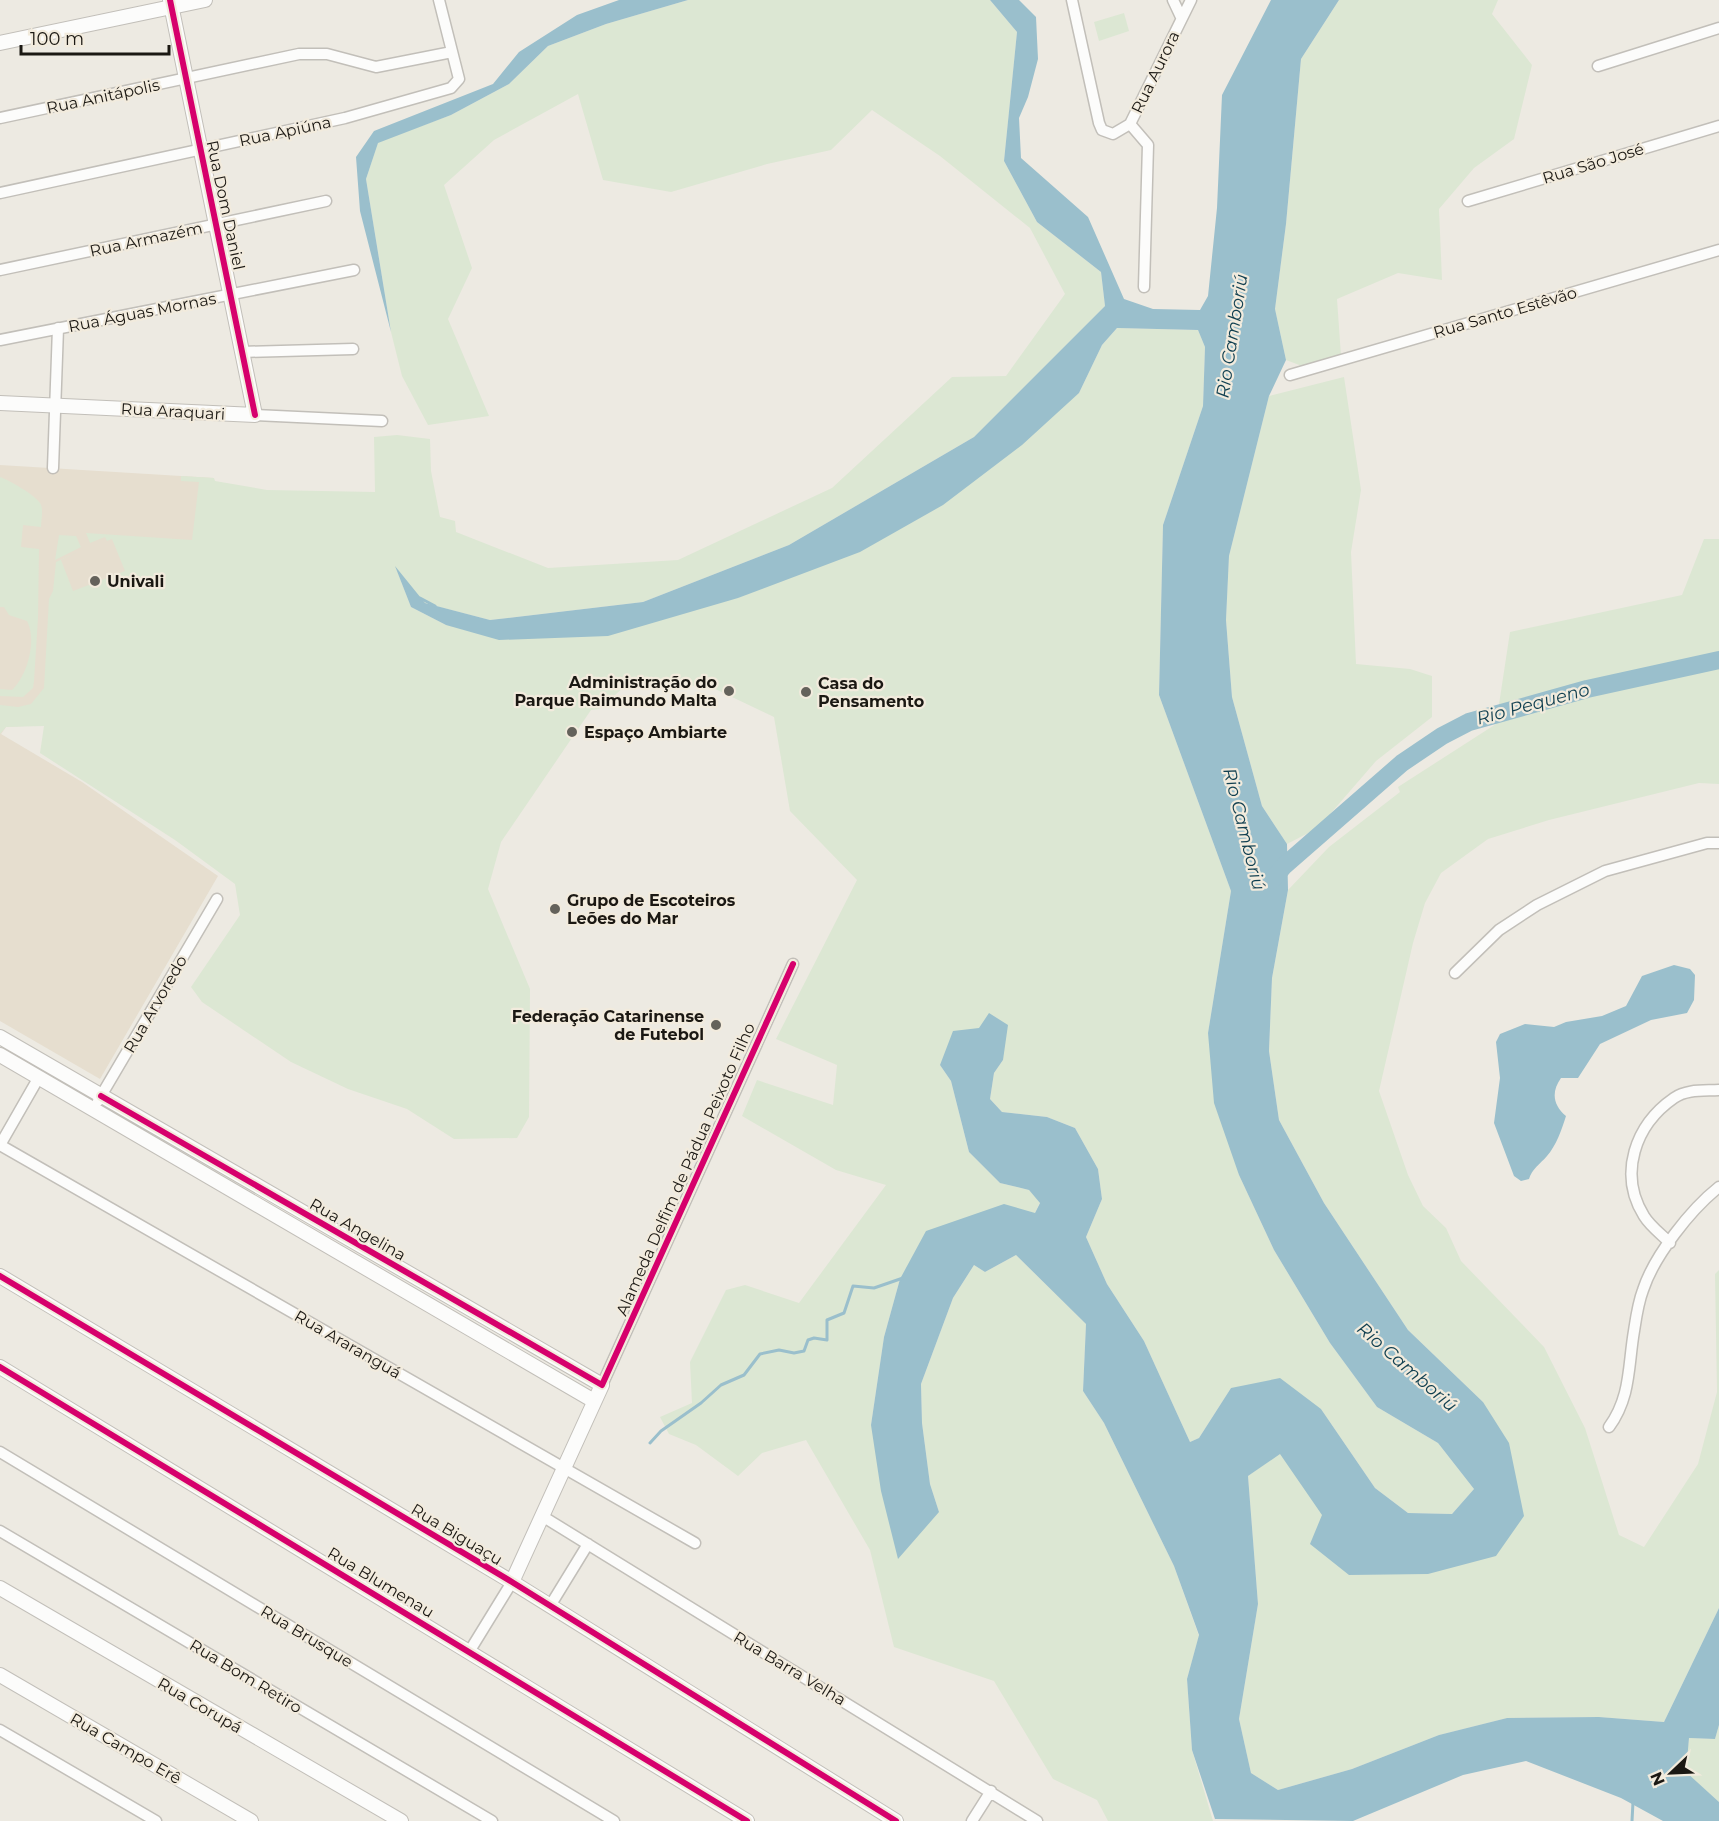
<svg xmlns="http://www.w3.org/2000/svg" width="1719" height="1821" font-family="Montserrat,sans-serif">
  <rect width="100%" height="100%" fill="#edeae2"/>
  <path fill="#e6decf" d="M 0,465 L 214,478 L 200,555 L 44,725 L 6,727 L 1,734 L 82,782 L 218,876 L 100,1079 L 0,1021 Z"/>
  <path fill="#dce7d3" d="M 688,0 L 990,0 L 1017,32 L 1004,161 L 1037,222 L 1101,272 L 1105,306 L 974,437 L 789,545 L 643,602 L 490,620 L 424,603 L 396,568 L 411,607 L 446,625 L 738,598 L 1079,393 L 1102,345 L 1117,328 L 1198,330 L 1205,347 L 1203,406 L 1163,525 L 1159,695 L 1231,891 L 1208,1033 L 1239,1175 L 1274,1250 L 1330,1343 L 1377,1407 L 1438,1443 L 1474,1489 L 1452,1514 L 1408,1513 L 1375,1488 L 1321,1409 L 1231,1388 L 1199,1438 L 1190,1442 L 1144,1341 L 1107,1284 L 1086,1237 L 1102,1199 L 1098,1169 L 1075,1128 L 1047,1117 L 1002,1112 L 990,1099 L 994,1073 L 1003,1060 L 979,1028 L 940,1065 L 951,1081 L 969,1152 L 1000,1183 L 1029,1190 L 1040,1202 L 1035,1213 L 900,1279 L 884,1337 L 871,1425 L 939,1512 L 930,1484 L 922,1423 L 921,1384 L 953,1298 L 974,1265 L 985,1272 L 1016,1255 L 1086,1324 L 1083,1391 L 1104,1423 L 1174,1566 L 1199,1636 L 1187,1679 L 1192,1750 L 1213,1821 L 1108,1821 L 1097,1800 L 1053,1779 L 994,1681 L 894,1647 L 870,1550 L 806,1440 L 762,1453 L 738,1476 L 696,1445 L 669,1434 L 660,1417 L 692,1403 L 690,1362 L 726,1290 L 745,1285 L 799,1303 L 886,1185 L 836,1170 L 742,1116 L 757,1080 L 833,1105 L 837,1065 L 776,1039 L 857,880 L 790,811 L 774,717 L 711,687 L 631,681 L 599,709 L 591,710 L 501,842 L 488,889 L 530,989 L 529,1117 L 517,1138 L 454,1139 L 407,1109 L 348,1089 L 291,1062 L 202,1002 L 191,987 L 240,915 L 235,884 L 175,840 L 40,753 L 44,726 L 6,727 L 0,734 L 0,705 L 18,707 L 31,704 L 44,688 L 49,599 L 53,591 L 56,562 L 82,550 L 61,560 L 73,591 L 125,571 L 112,539 L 107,541 L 105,537 L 90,543 L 86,533 L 192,540 L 199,482 L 181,481 L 181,476 L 214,478 L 215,481 L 267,490 L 375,492 L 374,437 L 397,435 L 430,439 L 431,471 L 440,517 L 455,521 L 456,532 L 548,568 L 678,560 L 832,488 L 952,377 L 1006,376 L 1065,294 L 1030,228 L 940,156 L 872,110 L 831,150 L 767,164 L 671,192 L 603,180 L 578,94 L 494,140 L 444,185 L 472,268 L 448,319 L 489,416 L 428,425 L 402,376 L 391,332 L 366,179 L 378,142 L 451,115 L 509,84 L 548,46 L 606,24 Z
    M 1339,0 L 1498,0 L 1492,14 L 1532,65 L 1514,139 L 1474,168 L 1439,209 L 1442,280 L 1398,273 L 1337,299 L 1341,356 L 1302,366 L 1286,360 L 1275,309 L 1286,224 L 1301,59 Z
    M 1124,13 L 1129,31 L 1099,41 L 1094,22 Z
    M 1344,377 L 1361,490 L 1351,552 L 1356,664 L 1410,669 L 1432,676 L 1432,717 L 1376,761 L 1318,828 L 1287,844 L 1262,806 L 1232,697 L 1226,620 L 1229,556 L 1269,396 Z
    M 0,477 C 9,480 35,495 40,503 C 44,509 41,520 41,527 L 23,525 L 21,547 L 39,549 L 38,618 L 34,681 L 33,688 L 23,697 L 0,696 L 0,689 L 12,690 C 28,675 37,639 27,621 L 9,615 L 4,607 L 0,607 Z
    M 59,535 L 76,536 L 81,547 L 55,560 Z
    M 1704,539 L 1719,539 L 1719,784 L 1699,783 L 1549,820 L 1488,839 L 1441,873 L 1425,903 L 1413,943 L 1379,1091 L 1408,1175 L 1423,1206 L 1446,1228 L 1461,1261 L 1544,1347 L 1585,1428 L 1619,1535 L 1644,1547 L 1698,1464 L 1717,1392 L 1715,1274 L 1719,1270 L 1719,1608 L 1664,1722 L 1599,1717 L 1507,1718 L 1439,1735 L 1352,1769 L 1278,1790 L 1251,1773 L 1239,1719 L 1258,1604 L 1248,1476 L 1280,1453 L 1323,1515 L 1349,1575 L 1495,1556 L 1483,1402 L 1408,1330 L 1324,1203 L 1279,1120 L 1269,1051 L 1272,978 L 1288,890 L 1329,847 L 1400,792 L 1398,787 L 1496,724 L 1510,632 L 1682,595 Z
    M 1719,1725 L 1719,1802 L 1685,1772 L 1689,1738 L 1715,1739 Z"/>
  <path fill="#9abfcc" d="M 619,0 L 688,0 L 606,24 L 548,46 L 509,84 L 451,115 L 378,143 L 366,179 L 391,332 L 360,211 L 356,157 L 374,131 L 493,84 L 519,52 L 577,15 Z
    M 990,0 L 1019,0 L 1036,17 L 1038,59 L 1028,97 L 1019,118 L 1021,158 L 1088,217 L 1124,299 L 1153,309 L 1200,310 L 1208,296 L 1217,208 L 1222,95 L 1271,0 L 1339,0 L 1301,59 L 1286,224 L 1275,309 L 1286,360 L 1269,396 L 1229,556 L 1226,620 L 1232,697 L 1262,806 L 1287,844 L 1288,890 L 1272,978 L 1269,1051 L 1279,1120 L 1324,1203 L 1408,1330 L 1483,1402 L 1509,1443 L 1524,1516 L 1496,1556 L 1428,1574 L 1349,1575 L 1310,1544 L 1322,1515 L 1280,1454 L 1248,1476 L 1258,1604 L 1239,1719 L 1251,1773 L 1278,1790 L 1352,1769 L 1439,1735 L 1507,1718 L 1599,1717 L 1664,1722 L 1719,1608 L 1719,1725 L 1715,1739 L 1689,1738 L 1686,1772 L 1719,1802 L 1719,1821 L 1663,1821 L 1621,1798 L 1526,1761 L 1463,1775 L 1353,1821 L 1215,1819 L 1192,1750 L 1187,1679 L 1199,1635 L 1174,1566 L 1104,1423 L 1083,1391 L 1086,1324 L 1016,1255 L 985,1272 L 974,1265 L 953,1298 L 921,1384 L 922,1423 L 930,1484 L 939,1512 L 898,1559 L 881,1491 L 871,1425 L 884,1337 L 900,1279 L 926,1231 L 1004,1204 L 1035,1213 L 1040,1203 L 1029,1190 L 1000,1183 L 969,1152 L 951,1081 L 940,1065 L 953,1031 L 979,1028 L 989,1013 L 1008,1025 L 1003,1060 L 994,1073 L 990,1099 L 1002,1112 L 1047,1117 L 1075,1128 L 1098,1169 L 1102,1199 L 1086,1237 L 1107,1284 L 1144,1341 L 1190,1442 L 1199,1438 L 1231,1388 L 1280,1378 L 1321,1409 L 1375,1488 L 1408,1513 L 1452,1514 L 1474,1489 L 1438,1443 L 1377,1407 L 1330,1343 L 1274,1250 L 1239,1175 L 1214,1103 L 1208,1033 L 1231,891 L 1159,695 L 1163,525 L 1203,406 L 1205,347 L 1198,330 L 1117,328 L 1102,345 L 1079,393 L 1022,445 L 943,505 L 860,552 L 738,598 L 608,636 L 499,640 L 446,625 L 411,607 L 395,566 L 425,603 L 490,620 L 643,602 L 789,545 L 974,437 L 1105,306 L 1101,272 L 1037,222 L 1004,161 L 1017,32 Z
    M 1674,965 L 1690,969 L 1695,975 L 1694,1000 L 1687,1013 L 1651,1020 L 1600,1044 L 1578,1078 L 1561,1078 C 1551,1092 1553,1105 1566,1116 C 1562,1129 1556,1146 1547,1156 C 1540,1164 1532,1169 1529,1179 L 1521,1181 L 1514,1176 L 1494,1123 L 1500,1078 L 1496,1042 L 1500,1034 L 1525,1024 L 1554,1027 L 1566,1022 L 1602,1016 L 1626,1006 L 1642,976 Z"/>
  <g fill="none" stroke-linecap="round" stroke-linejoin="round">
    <path stroke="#9abfcc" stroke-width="3" d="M 420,598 L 435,606
      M 650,1443 L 661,1431 L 701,1403 L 721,1385 L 744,1375 L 760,1354 L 779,1350 L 794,1353 L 804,1351 L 808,1340 L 814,1338 L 827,1340 L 827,1320 L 844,1313 L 853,1286 L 874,1288 L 903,1278
      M 1632,1821 L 1633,1802"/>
    <path stroke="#9abfcc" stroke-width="18" d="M 1272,880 L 1284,866 L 1402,763 L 1442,736 L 1469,722 L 1587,689 L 1719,660"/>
    <defs>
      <path id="minor" d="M 1072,0 L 1099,123 L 1102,130 L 1113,134 L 1130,124 L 1191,0
        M 1173,0 L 1181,17
        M 1598,66 L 1719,28
        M 0,118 L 299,54 L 327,54 L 376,67 L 452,52
        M 1130,124 L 1148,145 L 1144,287
        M 0,193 L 345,118 L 451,88 L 459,79 L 439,0
        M 1468,201 L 1719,126
        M 0,270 L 326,201
        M 0,340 L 354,270
        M 242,352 L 353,349
        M 1290,375 L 1719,250
        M 255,415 L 382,421
        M 53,468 L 58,328
        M 1455,973 L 1499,930 L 1537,905 L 1605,871 L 1707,843 L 1719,843
        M 98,1101 L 217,899
        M 0,1145 L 695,1543
        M 0,1145 L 39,1077
        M 1670,1243 C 1662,1235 1650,1226 1644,1216 C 1618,1174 1635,1125 1674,1098 C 1687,1089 1704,1091 1719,1090
        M 602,1385 L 793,964
        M 1609,1427 C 1631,1397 1628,1366 1634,1331 C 1636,1318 1638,1303 1643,1290 C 1654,1256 1691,1209 1719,1187
        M 0,1452 L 614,1821
        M 542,1516 L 1037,1821
        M 0,1531 L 492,1821
        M 550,1606 L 588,1544
        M 469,1652 L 512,1582
        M 0,1730 L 156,1821
        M 972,1821 L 991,1791"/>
      <path id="tertiary" d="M 0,43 L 205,0
        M 0,403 L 255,415 L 170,0
        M 0,1037 L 602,1385 L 512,1582
        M 0,1055 L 594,1401
        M 0,1276 L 512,1582 L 896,1821
        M 0,1367 L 747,1821
        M 0,1588 L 401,1821
        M 0,1675 L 251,1821"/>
    </defs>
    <use href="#minor" stroke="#c2bfb9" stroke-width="13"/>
    <use href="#tertiary" stroke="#c2bfb9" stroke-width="16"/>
    <use href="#minor" stroke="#fcfcfb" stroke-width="10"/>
    <use href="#tertiary" stroke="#fcfcfb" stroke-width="14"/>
    <defs>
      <path id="cycleway" d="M 170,0 L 255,415
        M 101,1096 L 602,1385 L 793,964
        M 0,1276 L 512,1582 L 896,1821
        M 0,1367 L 747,1821"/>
    </defs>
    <use href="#cycleway" stroke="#f2ebdd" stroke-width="10"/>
    <use href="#cycleway" stroke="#d6006c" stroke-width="6"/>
  </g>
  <g fill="#64625b" stroke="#f2ebdd" stroke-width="2">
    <circle cx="95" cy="581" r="6"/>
    <circle cx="729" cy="691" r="6"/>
    <circle cx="806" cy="692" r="6"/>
    <circle cx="572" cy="732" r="6"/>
    <circle cx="555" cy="909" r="6"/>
    <circle cx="716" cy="1025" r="6"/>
  </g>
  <g text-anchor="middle" stroke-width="4.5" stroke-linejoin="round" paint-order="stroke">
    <g font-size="16" fill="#1b1813" stroke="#f2ebdd">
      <text transform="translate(1155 72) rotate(-64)" y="6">Rua Aurora</text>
      <text transform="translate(103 96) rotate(-12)" y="6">Rua Anitápolis</text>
      <text transform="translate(285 131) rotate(-12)" y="6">Rua Apiúna</text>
      <text transform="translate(1593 163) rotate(-17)" y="6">Rua São José</text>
      <text transform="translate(226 205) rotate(78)" y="6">Rua Dom Daniel</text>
      <text transform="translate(146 239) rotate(-12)" y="6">Rua Armazém</text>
      <text transform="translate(142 312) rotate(-11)" y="6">Rua Águas Mornas</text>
      <text transform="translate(1505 312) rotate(-16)" y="6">Rua Santo Estêvão</text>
      <text transform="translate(173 411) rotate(3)" y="6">Rua Araquari</text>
      <text transform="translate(155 1004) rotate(-60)" y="6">Rua Arvoredo</text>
      <text transform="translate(685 1169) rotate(-66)" y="6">Alameda Delfim de Pádua Peixoto Filho</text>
      <text transform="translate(358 1229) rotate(30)" y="6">Rua Angelina</text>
      <text transform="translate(348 1344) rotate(30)" y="6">Rua Araranguá</text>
      <text transform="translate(457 1534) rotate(31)" y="6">Rua Biguaçu</text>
      <text transform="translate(381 1582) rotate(31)" y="6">Rua Blumenau</text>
      <text transform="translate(307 1636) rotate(31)" y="6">Rua Brusque</text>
      <text transform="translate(790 1668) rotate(31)" y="6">Rua Barra Velha</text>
      <text transform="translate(246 1676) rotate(31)" y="6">Rua Bom Retiro</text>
      <text transform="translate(200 1705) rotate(30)" y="6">Rua Corupá</text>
      <text transform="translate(126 1748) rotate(30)" y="6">Rua Campo Erê</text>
    </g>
    <g font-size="16" font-weight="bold" fill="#1b1813" stroke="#f2ebdd" text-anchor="start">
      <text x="107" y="587">Univali</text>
      <text x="717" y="688" text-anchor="end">Administração do<tspan x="717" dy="18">Parque Raimundo Malta</tspan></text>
      <text x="818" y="689">Casa do<tspan x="818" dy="18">Pensamento</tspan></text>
      <text x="584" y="738">Espaço Ambiarte</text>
      <text x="567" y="906">Grupo de Escoteiros<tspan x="567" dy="18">Leões do Mar</tspan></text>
      <text x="704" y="1022" text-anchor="end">Federação Catarinense<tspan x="704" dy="18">de Futebol</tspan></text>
    </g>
    <g font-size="18" font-style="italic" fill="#103f50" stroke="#f2ebdd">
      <text transform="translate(1232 336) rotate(-81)" y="6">Rio Camboriú</text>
      <text transform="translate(1533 704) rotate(-15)" y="6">Rio Pequeno</text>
      <text transform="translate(1244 829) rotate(76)" y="6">Rio Camboriú</text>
      <text transform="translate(1407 1367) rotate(41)" y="6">Rio Camboriú</text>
    </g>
  </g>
  <g transform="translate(1671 1773) rotate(247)" stroke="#f2ebdd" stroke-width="4.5" paint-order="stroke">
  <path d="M0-4.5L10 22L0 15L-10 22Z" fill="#1b1813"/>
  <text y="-9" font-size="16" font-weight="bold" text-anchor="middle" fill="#1b1813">N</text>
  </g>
  <path d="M21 45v9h148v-9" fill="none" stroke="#1b1813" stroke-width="3"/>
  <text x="30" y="45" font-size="18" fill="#1b1813" stroke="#f2ebdd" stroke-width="4.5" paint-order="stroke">100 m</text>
</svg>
